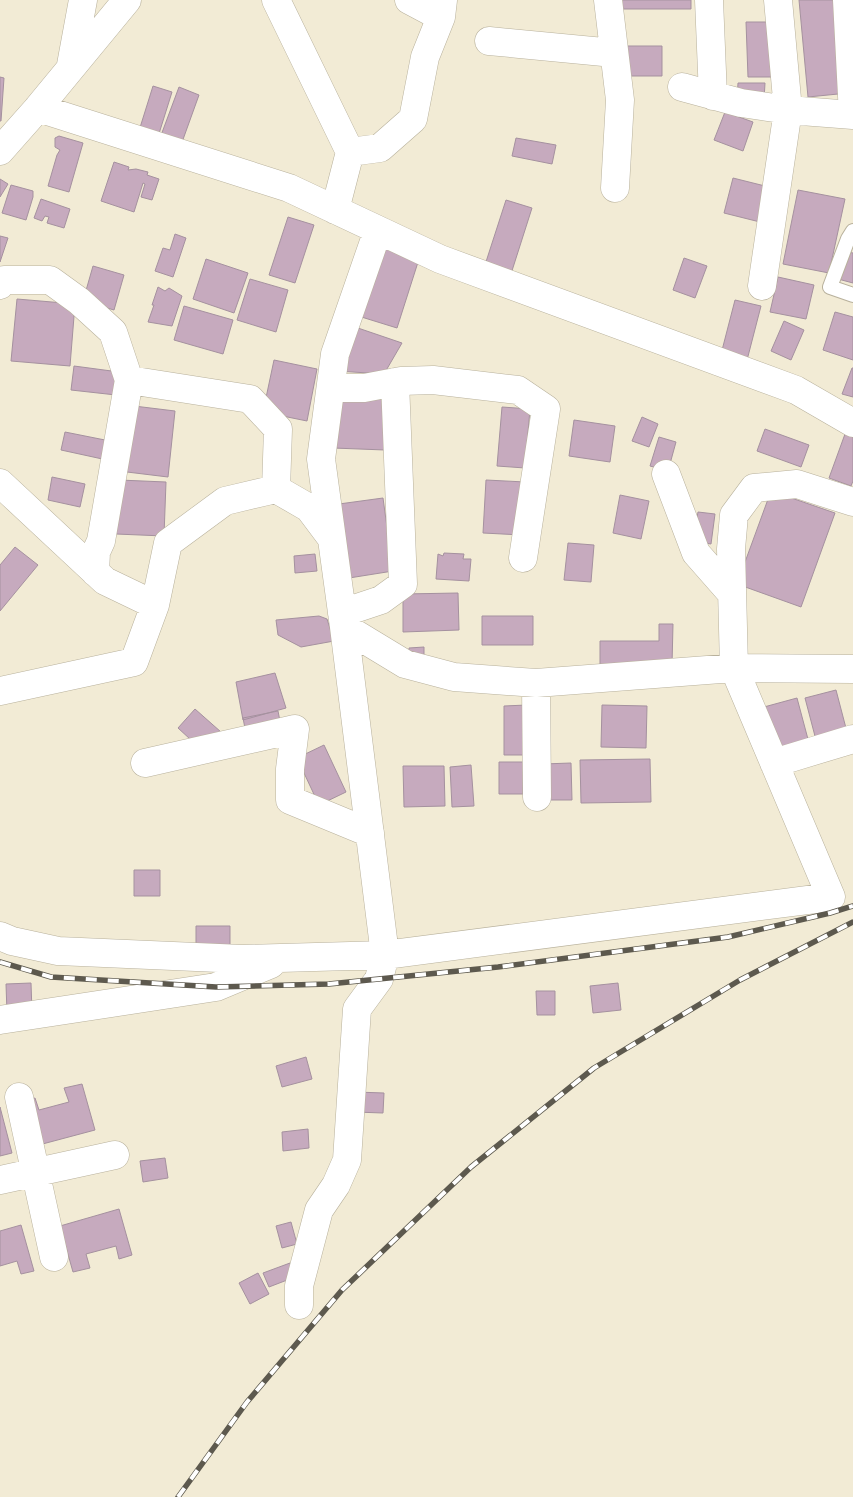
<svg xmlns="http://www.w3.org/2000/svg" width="853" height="1497" font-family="'Fira Sans Condensed',sans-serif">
  <rect width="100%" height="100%" fill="#f2ebd5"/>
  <path fill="#c6aabe" stroke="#a5919f" d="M 615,0 L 691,0 L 691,9 L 615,9 Z
    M 799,0 L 839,0 L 848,93 L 808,97 Z
    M 746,22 L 771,22 L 773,77 L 748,77 Z
    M 619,46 L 662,46 L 662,76 L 619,76 Z
    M 0,77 L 4,78 L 1,121 L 0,121 Z
    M 738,83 L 765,83 L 764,100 L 737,100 Z
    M 153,86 L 172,92 L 157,140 L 138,134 Z
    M 179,87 L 199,95 L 181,145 L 160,138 Z
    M 725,112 L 753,122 L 743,151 L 714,140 Z
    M 59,136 L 83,143 L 69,192 L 48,186 L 57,155 L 60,150 L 55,147 L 55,138 Z
    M 516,138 L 556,145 L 552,164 L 512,156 Z
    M 114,162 L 129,167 L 128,170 L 136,169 L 148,172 L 147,175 L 159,179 L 152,200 L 141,197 L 145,184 L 143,183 L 134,212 L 101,201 Z
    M 733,178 L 773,188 L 764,223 L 724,213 Z
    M 0,179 L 8,184 L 0,197 Z
    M 11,185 L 33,191 L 33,197 L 26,220 L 2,213 Z
    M 798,190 L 845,199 L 829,273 L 783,264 Z
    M 41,199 L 70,209 L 64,228 L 47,223 L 49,217 L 45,216 L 42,221 L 34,218 Z
    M 506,200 L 532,208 L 510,277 L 484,268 Z
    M 288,217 L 314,225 L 295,283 L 269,275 Z
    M 175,234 L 186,238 L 173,277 L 155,271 L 163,248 L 170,250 Z
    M 0,236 L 8,238 L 0,262 Z
    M 377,246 L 419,259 L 397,328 L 355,315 Z
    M 848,252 L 853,253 L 853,283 L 838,279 Z
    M 684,258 L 707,266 L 695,298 L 673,290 Z
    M 206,259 L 248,273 L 234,313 L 193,299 Z
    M 93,266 L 124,275 L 114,310 L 83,301 Z
    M 778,277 L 814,285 L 806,319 L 770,312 Z
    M 250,279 L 288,290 L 276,332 L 237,320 Z
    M 158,287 L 165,291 L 169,288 L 182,296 L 172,326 L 148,322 L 154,305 L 152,305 Z
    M 17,299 L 75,304 L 70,366 L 11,361 Z
    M 735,300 L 761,306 L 746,364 L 720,358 Z
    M 184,306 L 233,320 L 223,354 L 174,340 Z
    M 835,312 L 853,317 L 853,360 L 823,350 Z
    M 784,321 L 804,330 L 791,360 L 771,351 Z
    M 352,326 L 402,343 L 384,374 L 337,371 Z
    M 274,360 L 317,369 L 307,421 L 263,412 Z
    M 74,366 L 119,372 L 116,395 L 71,390 Z
    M 852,368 L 853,368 L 853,397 L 842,394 Z
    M 336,395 L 388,397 L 385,450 L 333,448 Z
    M 134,406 L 175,411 L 168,477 L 127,472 Z
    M 502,407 L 530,409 L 525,468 L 497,466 Z
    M 642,417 L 658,424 L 649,447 L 632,441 Z
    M 574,420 L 615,426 L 610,462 L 569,456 Z
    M 765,429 L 809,445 L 801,467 L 757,451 Z
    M 65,432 L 110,441 L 107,460 L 61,450 Z
    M 845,434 L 853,437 L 853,481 L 851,486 L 829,478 Z
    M 659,437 L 676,442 L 668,471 L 650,466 Z
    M 52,477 L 85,484 L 80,507 L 48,500 Z
    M 119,480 L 166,482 L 164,536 L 116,534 Z
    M 486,480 L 525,482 L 522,535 L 483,533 Z
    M 771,491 L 835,513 L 801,607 L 737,584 Z
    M 620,495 L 649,501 L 641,539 L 613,533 Z
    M 383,498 L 393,571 L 349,578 L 339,504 Z
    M 698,512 L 715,514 L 711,544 L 693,541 Z
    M 568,543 L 594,545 L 591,582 L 564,580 Z
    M 15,547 L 38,565 L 0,611 L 0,565 Z
    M 444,553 L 464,554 L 463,559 L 471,559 L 469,581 L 436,579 L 438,554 L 443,556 Z
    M 315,554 L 317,571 L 295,573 L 294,556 Z
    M 458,593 L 459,630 L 403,632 L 403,594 Z
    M 319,616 L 327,619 L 334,641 L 301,647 L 278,635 L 276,620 Z
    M 482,616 L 533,616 L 533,645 L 482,645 Z
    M 659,624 L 673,624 L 672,665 L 600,665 L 600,641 L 659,641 Z
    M 424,647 L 424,659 L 409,659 L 409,648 Z
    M 275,673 L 286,708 L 243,720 L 236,682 Z
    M 836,690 L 847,732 L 816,740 L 805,698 Z
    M 797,698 L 809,743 L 776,752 L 764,707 Z
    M 527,705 L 527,755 L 504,755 L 504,706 Z
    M 602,705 L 647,706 L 646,748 L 601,747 Z
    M 195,709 L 221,732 L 203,751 L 178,728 Z
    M 278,711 L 284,742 L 249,749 L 243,718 Z
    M 324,745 L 346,792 L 319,805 L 297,758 Z
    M 650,759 L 651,802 L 581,803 L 580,760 Z
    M 499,762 L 523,762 L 523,794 L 499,794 Z
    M 571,763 L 572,800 L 544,800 L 543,764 Z
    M 471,765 L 474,806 L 452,807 L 450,767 Z
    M 403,766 L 444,766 L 445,806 L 404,807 Z
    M 134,870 L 160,870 L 160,896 L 134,896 Z
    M 196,926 L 230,926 L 230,950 L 196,950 Z
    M 31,983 L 32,1012 L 7,1013 L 6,984 Z
    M 618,983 L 621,1010 L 593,1013 L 590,986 Z
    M 536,991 L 555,991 L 555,1015 L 537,1015 Z
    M 306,1057 L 312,1079 L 282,1087 L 276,1066 Z
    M 82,1084 L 95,1130 L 35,1146 L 22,1101 L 35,1098 L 39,1110 L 69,1102 L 64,1088 Z
    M 356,1092 L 384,1093 L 383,1113 L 355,1112 Z
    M 0,1107 L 12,1153 L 0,1156 Z
    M 308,1129 L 309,1148 L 283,1151 L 282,1132 Z
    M 165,1158 L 168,1178 L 143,1182 L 140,1161 Z
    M 119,1209 L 132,1255 L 119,1259 L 116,1246 L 86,1254 L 90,1268 L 73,1272 L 60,1226 Z
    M 291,1222 L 297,1244 L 282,1248 L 276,1226 Z
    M 21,1225 L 34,1271 L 21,1274 L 17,1261 L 0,1266 L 0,1231 Z
    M 290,1263 L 295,1277 L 269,1287 L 263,1273 Z
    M 258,1273 L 269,1294 L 250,1304 L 239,1283 Z"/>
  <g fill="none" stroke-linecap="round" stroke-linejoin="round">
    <defs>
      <path id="service" d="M 853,231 L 848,239 L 830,287 L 853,295"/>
      <path id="minor" d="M 276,0 L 350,152
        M 409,0 L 441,17
        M 608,0 L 620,100 L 615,188
        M 709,0 L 713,96
        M 847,0 L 853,115
        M 489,41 L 614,53
        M 71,65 L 83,0
        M 682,87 L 741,103 L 788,110 L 853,115
        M 38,108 L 289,188 L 440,259 L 796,390 L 853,423
        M 0,151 L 38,108 L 127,0
        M 335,210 L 350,152 L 380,148 L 413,119 L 425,57 L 441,17 L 443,0
        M 0,285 L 4,280 L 50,280 L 79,301 L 113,332 L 129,380 L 101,541 L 96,552 L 95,572
        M 762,286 L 788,110 L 778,0
        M 129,380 L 250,399 L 278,429 L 276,489
        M 331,388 L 364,388 L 401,381 L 433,380 L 518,390 L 546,409 L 523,558
        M 666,474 L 696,553 L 732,594
        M 0,483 L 105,581 L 155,605
        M 342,613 L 381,600 L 403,584 L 395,382
        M 344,627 L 405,664 L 454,677 L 536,683 L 734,668 L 853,669
        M 536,683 L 537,797
        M 0,691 L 134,662 L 155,605 L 168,543 L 225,501 L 276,489 L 309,508 L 330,536
        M 145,763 L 295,729 L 290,769 L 290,800 L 370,833
        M 774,763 L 853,739
        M 0,936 L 12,941 L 58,951 L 242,959 L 385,955 L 831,897 L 734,668 L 731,549 L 734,515 L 754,488 L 797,484 L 853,502
        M 0,1020 L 216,987 L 271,964
        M 19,1097 L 54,1257
        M 0,1180 L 115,1155
        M 299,1305 L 299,1286 L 319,1210 L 336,1185 L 347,1160 L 357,1009 L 379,979 L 385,955 L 344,627 L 321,459 L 335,354 L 378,230"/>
    </defs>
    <use href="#service" stroke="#b8b19c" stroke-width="16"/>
    <use href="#minor" stroke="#b8b19c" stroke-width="29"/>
    <use href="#service" stroke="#fff" stroke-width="14"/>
    <use href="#minor" stroke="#fff" stroke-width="28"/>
    <defs>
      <path id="rail" d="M 0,962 L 51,977 L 216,987 L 329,984 L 498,967 L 728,937 L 830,913 L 853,906
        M 178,1497 L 247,1402 L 342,1290 L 471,1167 L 594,1068 L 740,980 L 853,922"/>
    </defs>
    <use href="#rail" stroke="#5d594e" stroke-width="5.5"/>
    <use href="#rail" stroke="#fff" stroke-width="4" stroke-dasharray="11" stroke-linecap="butt"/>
  </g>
</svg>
